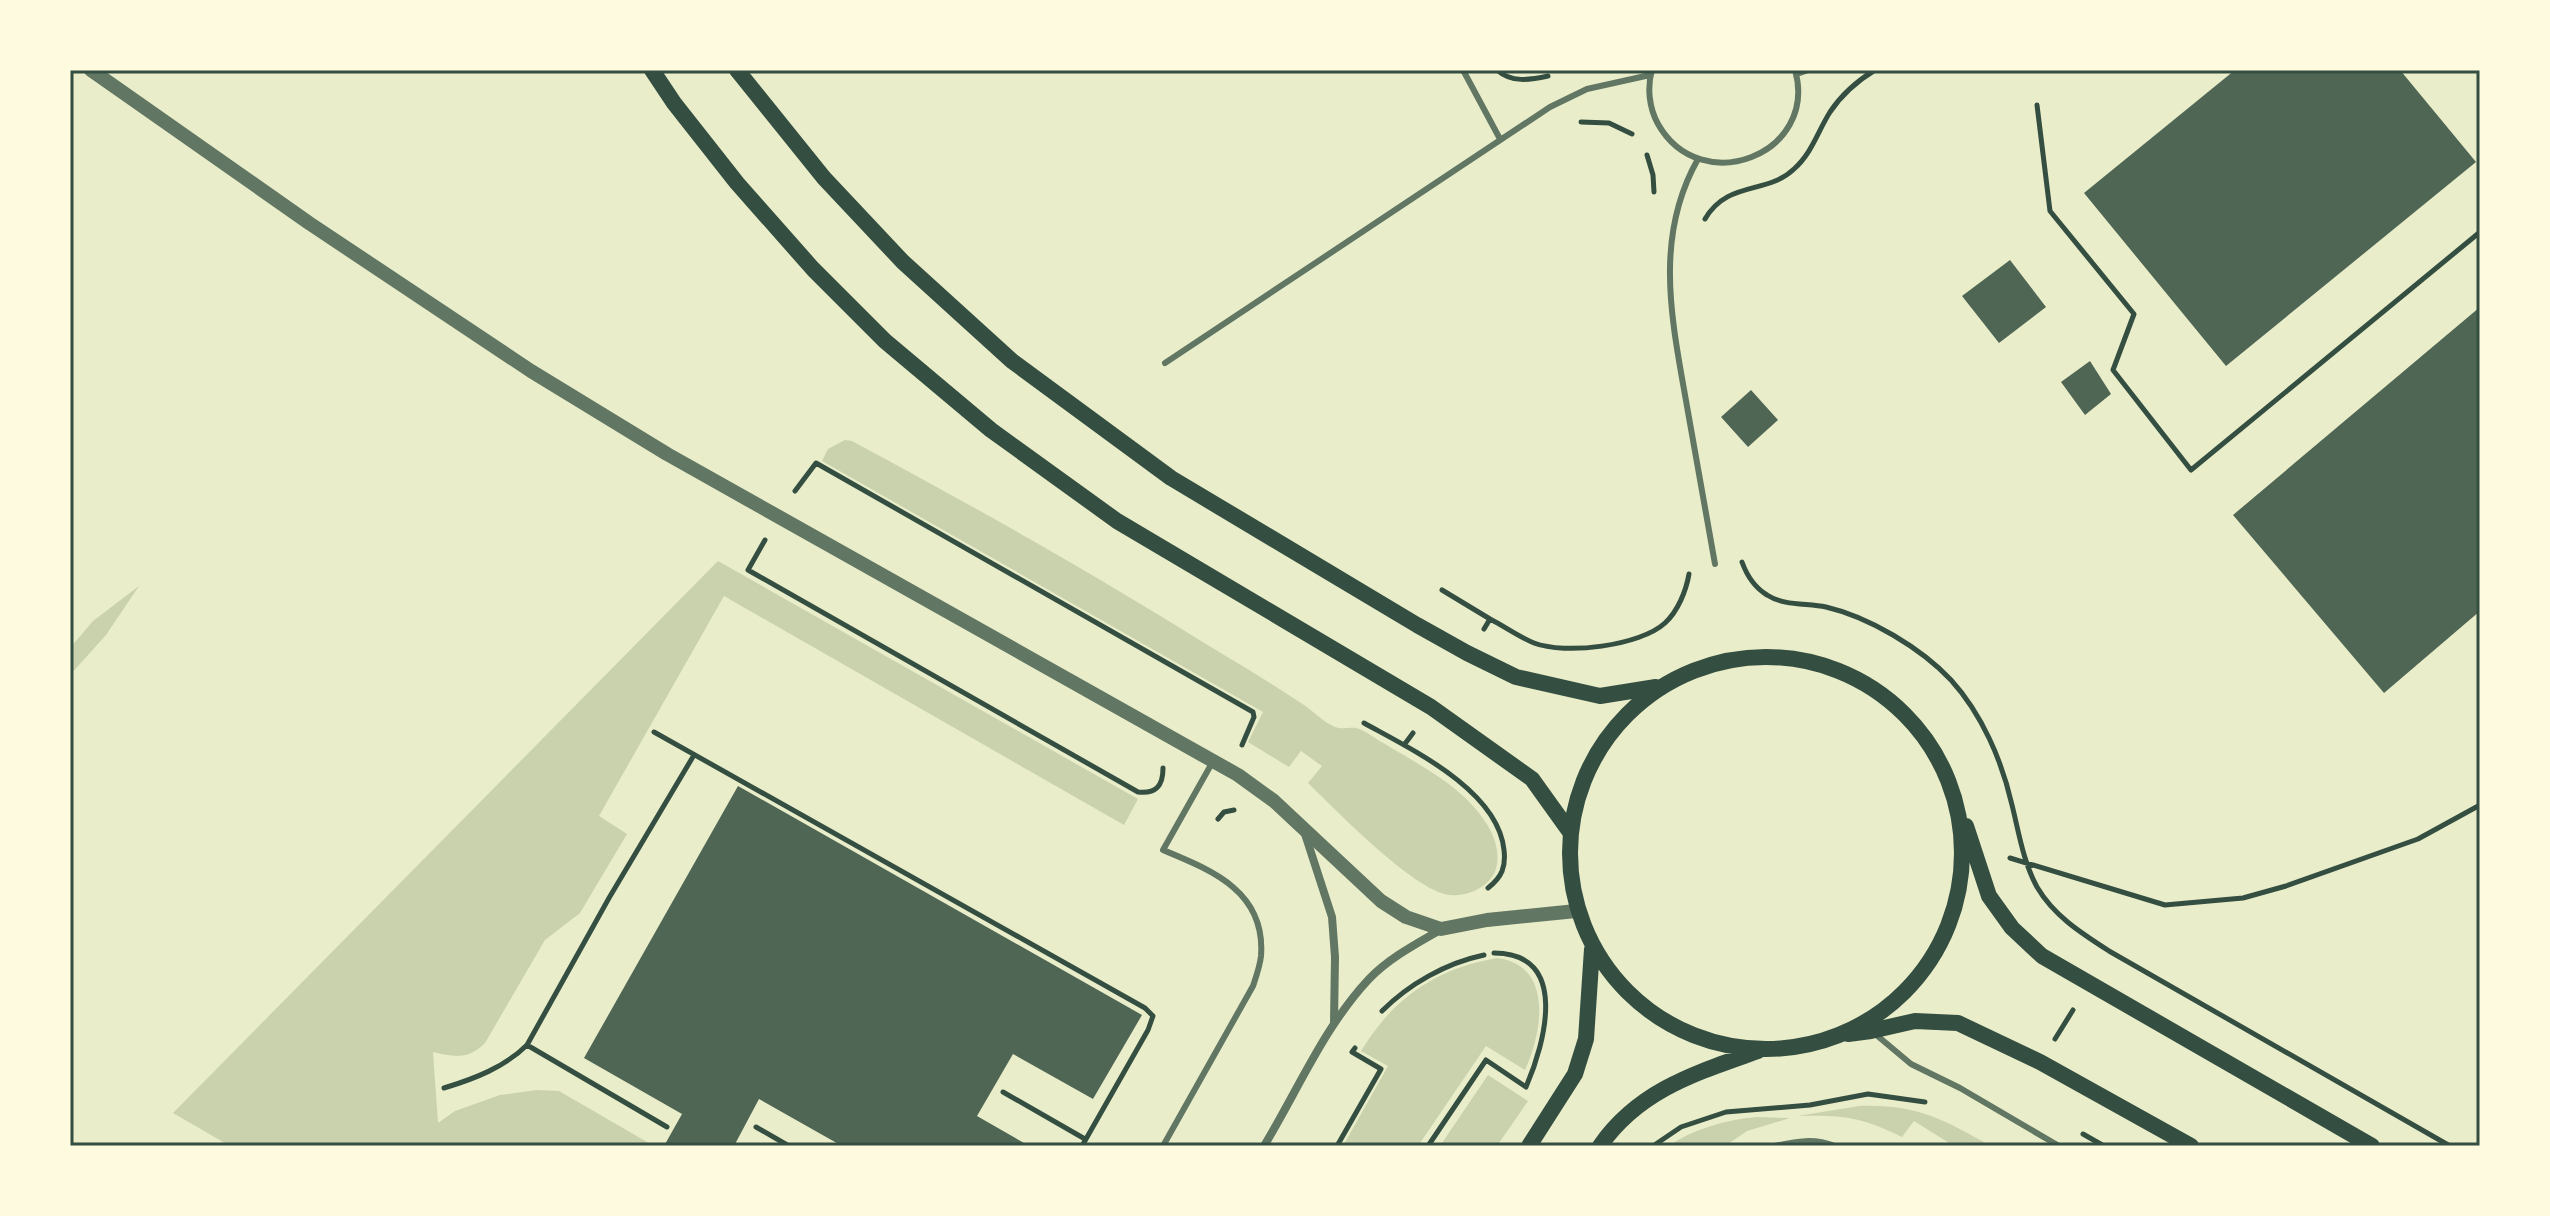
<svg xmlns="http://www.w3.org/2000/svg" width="2550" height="1216" font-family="'Source Sans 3',sans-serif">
  <rect width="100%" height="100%" fill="#e9edc9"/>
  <path fill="#cad2ad" d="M 845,440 L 852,441 C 960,499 1068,559 1172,623 C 1215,650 1259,675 1301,703 C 1312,710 1323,722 1335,727 C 1343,730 1352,726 1359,729 C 1368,732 1377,740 1385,744 C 1421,766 1466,788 1488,826 C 1497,841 1502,862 1492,877 C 1483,890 1464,897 1449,895 C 1413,890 1336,810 1308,783 L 1322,766 L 1301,751 L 1289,767 L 1248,742 L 1263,712 L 822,461 L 828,449 Z
    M 718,561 L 1138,799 L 1124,825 L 724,596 L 599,816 L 627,834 L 580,913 L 545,940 L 485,1043 C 469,1060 453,1057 433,1052 L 438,1123 L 455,1111 L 500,1095 L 537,1090 L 559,1091 L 654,1146 L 230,1146 L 173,1113 Z
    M 139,586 L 106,635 L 70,675 L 70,648 L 93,621 Z
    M 1497,958 C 1553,965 1543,1031 1525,1070 L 1486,1046 L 1418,1146 L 1343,1146 L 1388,1066 L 1361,1051 C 1394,997 1436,969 1497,958 Z
    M 1488,1075 L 1528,1101 L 1497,1146 L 1440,1146 Z
    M 1859,1106 C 1917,1104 1942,1119 1991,1146 L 1954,1146 L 1914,1121 L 1902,1137 C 1861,1117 1843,1115 1798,1116 Z
    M 1757,1117 L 1790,1118 L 1747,1131 L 1725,1146 L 1668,1146 C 1696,1128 1725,1120 1757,1117 Z"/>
  <path fill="#4f6655" d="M 2235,70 L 2400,70 L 2476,162 L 2226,366 L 2084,193 Z
    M 2010,260 L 2046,307 L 1999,343 L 1962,296 Z
    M 2480,307 L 2480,611 L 2384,693 L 2233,515 Z
    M 2090,361 L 2111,394 L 2085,415 L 2061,382 Z
    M 1751,390 L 1778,420 L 1748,447 L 1721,417 Z
    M 738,786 L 1142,1015 L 1093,1099 L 1013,1054 L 977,1116 L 1024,1143 L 1022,1146 L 842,1146 L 759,1099 L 734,1146 L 664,1146 L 682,1114 L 584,1058 Z"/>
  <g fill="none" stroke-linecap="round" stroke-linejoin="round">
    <path stroke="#344e41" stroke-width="5" d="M 1497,70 C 1511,83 1530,80 1548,76
      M 2037,105 L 2050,211 L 2134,314 L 2113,370 L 2191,470 L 2480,232
      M 1581,122 L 1609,123 L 1632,134
      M 1647,155 L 1653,175 L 1654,192
      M 1705,219 C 1728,180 1767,195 1794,169 C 1812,153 1818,131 1830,112 C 1842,94 1857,81 1875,70
      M 795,491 L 816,463 L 1253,712 L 1254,717 L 1242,745
      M 765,540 L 748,570 L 1138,792 C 1156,794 1163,786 1163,768
      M 1742,562 C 1747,576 1754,587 1767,595 C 1784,606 1807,603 1826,607 C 1869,617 1921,648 1951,680 C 1982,714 2002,761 2012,805 C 2019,833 2023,861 2037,887 C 2054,916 2081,933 2109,951 L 2450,1146
      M 1442,590 L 1490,619
      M 1484,629 L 1490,619 C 1504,626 1519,637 1534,643 C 1565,655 1640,646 1665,623 C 1678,611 1686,591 1689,574
      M 1364,723 C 1411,749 1498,790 1504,850 C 1506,867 1502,877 1488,888
      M 654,732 L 1145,1008 L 1153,1016 L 1148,1030 L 1082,1146
      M 1404,745 L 1413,733
      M 1218,819 L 1224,812 L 1234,810
      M 2010,858 L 2165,905 L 2243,898 L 2286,886 L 2418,839 L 2480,805
      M 1494,953 C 1570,953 1545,1043 1526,1087
      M 1382,1011 C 1409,984 1446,963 1484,955
      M 2055,1039 L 2073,1010
      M 527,1045 L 667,1127
      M 444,1088 C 474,1079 505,1067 527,1045 L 609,898 L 694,755
      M 1003,1092 L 1085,1139
      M 756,1127 L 789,1146
      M 2083,1134 L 2104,1146
      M 1337,1146 L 1381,1069 L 1352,1052 L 1355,1048
      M 1428,1146 L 1486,1060 L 1526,1087
      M 1653,1146 L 1681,1127 L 1726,1112 L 1810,1105 L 1868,1094 L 1925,1102"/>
    <path stroke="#617663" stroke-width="6" d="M 1463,70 L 1500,139
      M 1652,70 C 1647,87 1649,108 1658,124 C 1701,200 1819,154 1795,70
      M 1797,74 L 1808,70
      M 1698,159 C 1652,240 1673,325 1688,412 C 1697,462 1706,513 1715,564
      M 1165,363 L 1550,107 L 1587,89 L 1650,75
      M 1874,1033 L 1911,1064 L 1960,1088 L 2059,1146
      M 1163,1146 L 1253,986 C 1256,977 1260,966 1261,956 C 1266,891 1211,870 1163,850 L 1212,763
      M 1775,1146 C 1797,1141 1814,1138 1835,1146"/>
    <path stroke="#617663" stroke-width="8" d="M 1305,834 L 1332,917 L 1335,957 L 1334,1023
      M 1264,1146 C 1298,1090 1324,1027 1369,979 C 1389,958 1416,944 1440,930"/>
    <path stroke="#617663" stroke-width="14" d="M 91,70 L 309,223 L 531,371 L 667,454 L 1238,775 L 1274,801 L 1381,901 L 1406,917 L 1441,929 L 1487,920 L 1576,911"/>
    <path stroke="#344e41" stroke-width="16" d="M 652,70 L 674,103 L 737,183 L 813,269 L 885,341 L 991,430 L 1117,521 L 1431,707 L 1532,779 L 1570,832
      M 737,70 L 824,178 L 903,262 L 1012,361 L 1171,478 L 1417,625 L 1467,653 L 1516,677 L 1600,696 L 1656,687
      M1570 853a196 196 0 1 1 392 0a196 196 0 1 1-392 0Z
      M 1966,826 L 1989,896 L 2012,928 L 2042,956 L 2372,1146
      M 1848,1034 L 1871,1031 L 1915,1021 L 1958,1023 L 2040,1062 L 2191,1146
      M 1529,1146 L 1575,1074 L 1586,1039 L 1592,949
      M 1600,1146 C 1639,1090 1696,1073 1758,1051"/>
  </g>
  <rect width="2550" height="1216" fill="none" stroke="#fefae0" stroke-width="144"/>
  <rect x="72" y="72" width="2406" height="1072" fill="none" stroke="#344e41" stroke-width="3"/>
</svg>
